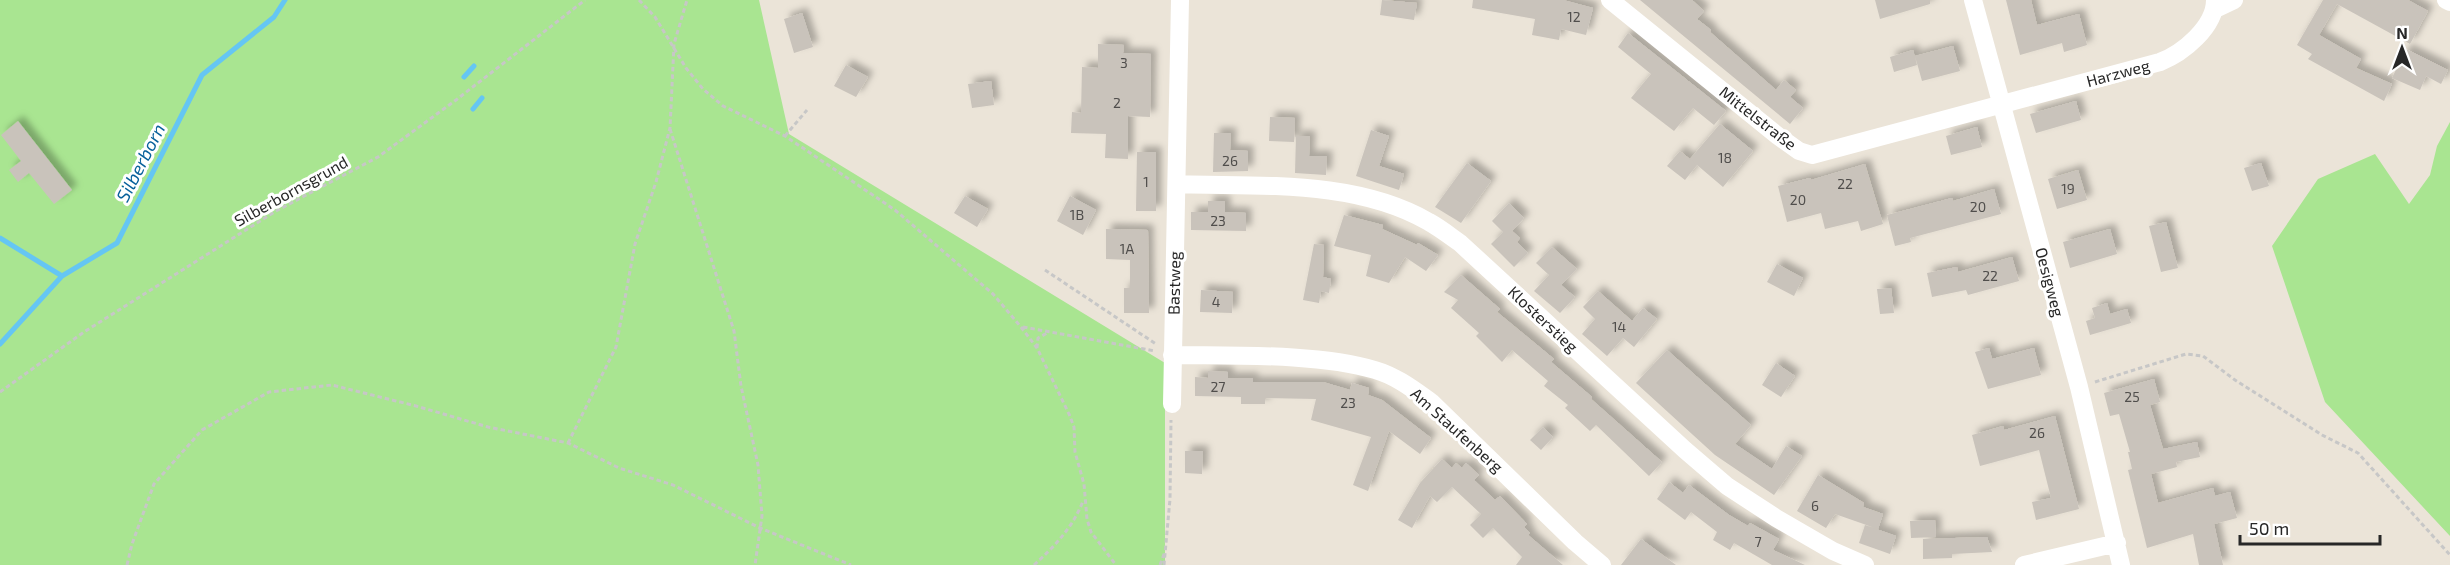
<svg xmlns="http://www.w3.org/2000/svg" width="2450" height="565" font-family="'Exo 2',sans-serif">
  <defs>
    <filter id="shadow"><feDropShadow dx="5.5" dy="-5.5" stdDeviation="3" flood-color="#0004"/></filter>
  </defs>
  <rect width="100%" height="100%" fill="#ebe4d8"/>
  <path fill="#a9e591" d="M 0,0 L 759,0 L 789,134 L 1165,363 L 1165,565 L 0,565 Z
    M 2450,122 L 2450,536 L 2325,402 L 2272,246 L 2318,179 L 2375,154 L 2409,204 L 2430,175 L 2437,146 Z"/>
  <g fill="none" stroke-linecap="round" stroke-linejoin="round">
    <path stroke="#65c6f3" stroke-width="5" d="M 464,77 L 474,66
      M 473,109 L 482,98
      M 0,238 L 62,276 L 117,243 L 202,75 L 274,17 L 285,0
      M 0,344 L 62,276"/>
  </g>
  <path fill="#c9c3bb" filter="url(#shadow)" d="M 1382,0 L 1417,3 L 1414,20 L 1380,15 Z
    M 1473,0 L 1563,0 L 1593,8 L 1586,35 L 1561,29 L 1559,40 L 1532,35 L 1535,19 L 1472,8 Z
    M 1640,0 L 1692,0 L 1704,11 L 1697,19 L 1711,30 L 1710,32 L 1776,90 L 1784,80 L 1796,90 L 1790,97 L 1803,108 L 1790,124 Z
    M 1875,0 L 1930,0 L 1930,4 L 1880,19 Z
    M 2006,0 L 2031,0 L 2037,25 L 2079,14 L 2087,45 L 2064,52 L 2062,43 L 2020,55 Z
    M 2323,0 L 2408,0 L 2428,11 L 2410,44 L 2337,4 L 2319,35 L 2361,59 L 2356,68 L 2392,84 L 2384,101 L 2308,59 L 2312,54 L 2297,45 Z
    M 802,13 L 813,47 L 794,53 L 784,19 Z
    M 1628,33 L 1726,111 L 1714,125 L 1693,108 L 1674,131 L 1631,98 L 1651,74 L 1618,47 Z
    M 1098,44 L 1124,45 L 1123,53 L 1151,54 L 1150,117 L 1128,116 L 1128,159 L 1105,158 L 1106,134 L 1071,133 L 1072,112 L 1081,113 L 1082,67 L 1098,68 Z
    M 1953,46 L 1960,71 L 1922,81 L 1915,56 Z
    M 2406,49 L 2448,70 L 2441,84 L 2426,76 L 2420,90 L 2392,78 Z
    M 1913,50 L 1917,65 L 1894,72 L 1890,57 Z
    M 846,65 L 868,77 L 856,97 L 834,86 Z
    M 991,81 L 994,105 L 972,108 L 968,84 Z
    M 2076,101 L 2081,120 L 2036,133 L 2030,114 Z
    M 1270,117 L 1295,118 L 1294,142 L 1269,141 Z
    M 18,121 L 72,190 L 54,204 L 29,173 L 18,182 L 9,170 L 21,161 L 1,135 Z
    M 1720,124 L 1753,151 L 1723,187 L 1690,159 Z
    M 1977,127 L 1982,147 L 1951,155 L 1946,136 Z
    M 1371,130 L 1389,136 L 1379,166 L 1404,174 L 1399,190 L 1356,176 Z
    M 1214,133 L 1231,133 L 1230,150 L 1248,151 L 1248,171 L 1213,172 Z
    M 1296,136 L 1310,136 L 1309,156 L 1327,156 L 1326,175 L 1295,173 Z
    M 1680,151 L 1697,165 L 1685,180 L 1667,166 Z
    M 1137,152 L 1156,152 L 1156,211 L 1136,211 Z
    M 1467,163 L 1491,181 L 1461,223 L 1435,207 Z
    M 2261,163 L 2269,186 L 2252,191 L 2244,168 Z
    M 1865,164 L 1883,224 L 1861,231 L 1858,221 L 1825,229 L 1821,213 L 1787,222 L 1778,186 L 1810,178 L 1811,180 Z
    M 2078,170 L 2087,200 L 2057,209 L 2048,179 Z
    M 1994,189 L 2001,214 L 1910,238 L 1911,242 L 1895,246 L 1887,215 L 1952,198 L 1953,201 Z
    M 965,196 L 988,209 L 977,227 L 954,213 Z
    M 1070,196 L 1096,210 L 1083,235 L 1057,221 Z
    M 1208,201 L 1225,201 L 1225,212 L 1246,213 L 1246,231 L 1191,230 L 1191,212 L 1208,212 Z
    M 1509,203 L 1524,218 L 1512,231 L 1520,238 L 1517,242 L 1528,253 L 1514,267 L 1491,244 L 1503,232 L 1492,221 Z
    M 1344,215 L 1383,225 L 1382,229 L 1417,245 L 1418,243 L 1438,255 L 1426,271 L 1405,257 L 1389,283 L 1366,276 L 1371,255 L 1334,246 Z
    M 2166,222 L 2178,268 L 2161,272 L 2149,226 Z
    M 1106,229 L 1148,230 L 1149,313 L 1124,313 L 1124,288 L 1130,288 L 1130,260 L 1106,259 Z
    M 2110,229 L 2117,254 L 2070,268 L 2063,242 Z
    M 1314,244 L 1324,245 L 1323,277 L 1331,279 L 1329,293 L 1321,291 L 1319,303 L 1303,300 Z
    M 1552,247 L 1577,269 L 1561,285 L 1575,297 L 1560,313 L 1534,291 L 1549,275 L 1536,263 Z
    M 2012,257 L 2019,281 L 1968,295 L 1966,290 L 1932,297 L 1927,273 L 1957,267 L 1958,272 Z
    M 1777,264 L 1803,278 L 1794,296 L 1767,282 Z
    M 1461,275 L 1500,309 L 1497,312 L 1554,359 L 1551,362 L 1592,397 L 1591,399 L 1662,462 L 1649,476 L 1596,425 L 1590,431 L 1565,408 L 1568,405 L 1544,386 L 1548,381 L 1512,350 L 1502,362 L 1476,336 L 1479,333 L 1451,308 L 1458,300 L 1444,292 Z
    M 1891,288 L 1894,313 L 1880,314 L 1877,289 Z
    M 1201,290 L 1233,292 L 1232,313 L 1200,312 Z
    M 1598,291 L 1632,321 L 1643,308 L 1657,319 L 1634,347 L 1623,338 L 1607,356 L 1582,334 L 1595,319 L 1583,307 Z
    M 2107,303 L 2110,314 L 2127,309 L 2131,323 L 2090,335 L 2086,321 L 2095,318 L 2092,308 Z
    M 1989,348 L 1992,359 L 2034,348 L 2041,375 L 1988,389 L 1975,352 Z
    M 1667,350 L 1751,425 L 1735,444 L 1772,469 L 1786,446 L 1802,456 L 1774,495 L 1715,455 L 1636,383 Z
    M 1776,363 L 1795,376 L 1781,397 L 1762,385 Z
    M 1208,371 L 1228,372 L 1228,378 L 1253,378 L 1253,382 L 1323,382 L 1350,390 L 1352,383 L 1369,388 L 1368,395 L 1382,400 L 1431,438 L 1420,454 L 1389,431 L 1368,491 L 1353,485 L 1371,437 L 1311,420 L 1316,399 L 1265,398 L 1265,404 L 1241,404 L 1241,397 L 1195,396 L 1195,377 L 1208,378 Z
    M 2154,379 L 2160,402 L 2150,405 L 2163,449 L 2197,442 L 2200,457 L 2176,462 L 2177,467 L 2151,474 L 2158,503 L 2213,488 L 2215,496 L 2230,492 L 2237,518 L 2214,524 L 2223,565 L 2199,565 L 2193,534 L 2147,548 L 2128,470 L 2132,469 L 2128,452 L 2130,452 L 2119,414 L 2110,416 L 2104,393 Z
    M 2055,416 L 2079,509 L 2036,520 L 2032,502 L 2051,498 L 2039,450 L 1980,466 L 1972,435 L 2003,426 L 2004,430 Z
    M 1543,427 L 1553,437 L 1541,450 L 1530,440 Z
    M 1185,451 L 1203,451 L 1202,474 L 1185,473 Z
    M 1442,459 L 1452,468 L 1456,463 L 1462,468 L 1466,463 L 1479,475 L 1474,480 L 1495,500 L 1500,496 L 1527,524 L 1524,527 L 1530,533 L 1528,535 L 1563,565 L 1516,565 L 1522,557 L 1493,528 L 1483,538 L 1470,525 L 1481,514 L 1452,487 L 1437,502 L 1430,496 L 1412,528 L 1398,520 L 1420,483 Z
    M 1818,475 L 1864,503 L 1863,507 L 1883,514 L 1878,529 L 1835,514 L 1826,528 L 1797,511 Z
    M 1669,482 L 1683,493 L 1689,485 L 1729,515 L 1748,526 L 1750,523 L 1779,539 L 1773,550 L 1805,565 L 1772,565 L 1734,543 L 1730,550 L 1713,540 L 1717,532 L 1691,512 L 1685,520 L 1657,499 Z
    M 1935,520 L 1936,537 L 1911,538 L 1910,521 Z
    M 1865,525 L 1896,536 L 1890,554 L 1859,543 Z
    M 1987,537 L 1992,552 L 1952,554 L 1952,558 L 1923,559 L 1923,539 Z
    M 1641,539 L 1676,565 L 1621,565 Z"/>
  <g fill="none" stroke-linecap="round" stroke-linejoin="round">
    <path stroke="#c7c7c7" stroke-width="3" stroke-dasharray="4.5 3" stroke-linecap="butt" d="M 639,0 L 655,17 L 686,68 L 703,89 L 723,106 L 785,136 L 895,210 L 993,294 L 1021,327 L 1037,348 L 1069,414 L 1074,427 L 1075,452 L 1084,484 L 1087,519 L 1091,532 L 1116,565
      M 670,129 L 734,331 L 741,386 L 758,465 L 762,516 L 755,565
      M 785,136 L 807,110
      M 1045,270 L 1156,344
      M 1023,327 L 1155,351
      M 1037,348 L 1038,338 L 1049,332
      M 2095,382 L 2186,354 L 2203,356 L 2235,380 L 2322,435 L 2358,453 L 2450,555
      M 0,392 L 84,332 L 276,211 L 378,157 L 456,100 L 585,0
      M 568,443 L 616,347 L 635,244 L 656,182 L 670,128 L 674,44 L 687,0
      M 127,565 L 132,544 L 154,484 L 202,430 L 269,392 L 332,385 L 416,406 L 488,427 L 568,443 L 619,468 L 673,485 L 760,528 L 851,565
      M 1034,565 C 1055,546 1073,527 1083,501
      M 1160,565 L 1164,554
      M 1164,565 L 1170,499 L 1171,420"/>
    <path stroke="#fff" stroke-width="18" d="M 1610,0 L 1778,136 L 1799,151 L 1812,155 L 2160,62 C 2183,53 2215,27 2215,0
      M 1973,0 L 2079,387 L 2121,565
      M 2446,0 L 2450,2
      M 2215,9 L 2234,0
      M 1177,184 C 1259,187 1355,179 1429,222 C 1440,228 1450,236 1460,243 L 1685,450 L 1727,486 L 1776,518 L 1833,551 L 1865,565
      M 1172,355 C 1233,356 1318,353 1375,370 C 1396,376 1414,390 1431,402 L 1575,542 L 1602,565
      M 1172,404 L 1180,0
      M 2024,565 L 2117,543"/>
  </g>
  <g text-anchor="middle" stroke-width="6" stroke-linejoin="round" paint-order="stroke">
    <g font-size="14" fill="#504e4c">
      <text x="1574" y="22">12</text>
      <text x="1124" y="68">3</text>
      <text x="1117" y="108">2</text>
      <text x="1725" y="163">18</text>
      <text x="1230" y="166">26</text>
      <text x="1146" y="187">1</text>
      <text x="1845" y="189">22</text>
      <text x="2068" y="194">19</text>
      <text x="1798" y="205">20</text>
      <text x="1978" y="212">20</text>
      <text x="1077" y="220">1B</text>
      <text x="1218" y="226">23</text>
      <text x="1127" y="254">1A</text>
      <text x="1990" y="281">22</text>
      <text x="1216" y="307">4</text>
      <text x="1619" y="332">14</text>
      <text x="1218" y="392">27</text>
      <text x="2132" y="402">25</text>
      <text x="1348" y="408">23</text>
      <text x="2037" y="438">26</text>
      <text x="1815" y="511">6</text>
      <text x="1758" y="547">7</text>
    </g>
    <g font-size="16" fill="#272727" stroke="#fff">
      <text transform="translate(2118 73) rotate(-15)" y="6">Harzweg</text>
      <text transform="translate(1758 118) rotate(38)" y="6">Mittelstraße</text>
      <text transform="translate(291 191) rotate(-29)" y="6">Silberbornsgrund</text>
      <text transform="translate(2050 282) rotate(75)" y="6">Oesigweg</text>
      <text transform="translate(1174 283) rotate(-89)" y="6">Bastweg</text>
      <text transform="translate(1543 319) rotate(43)" y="6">Klosterstieg</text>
      <text transform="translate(1457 430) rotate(42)" y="6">Am Staufenberg</text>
    </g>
    <g font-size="18" font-style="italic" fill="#08619b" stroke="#fff">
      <text transform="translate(141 163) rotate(-63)" y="6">Silberborn</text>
    </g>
  </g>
  <g transform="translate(2402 48)" stroke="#ffffff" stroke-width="4.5" paint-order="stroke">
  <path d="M0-4.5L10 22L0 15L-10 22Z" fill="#272727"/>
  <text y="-9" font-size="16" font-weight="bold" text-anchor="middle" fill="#272727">N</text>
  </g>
  <path d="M2240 535v9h140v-9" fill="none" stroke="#272727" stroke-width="3"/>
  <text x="2249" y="535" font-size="18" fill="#272727" stroke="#ffffff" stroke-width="4.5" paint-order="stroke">50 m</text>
</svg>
